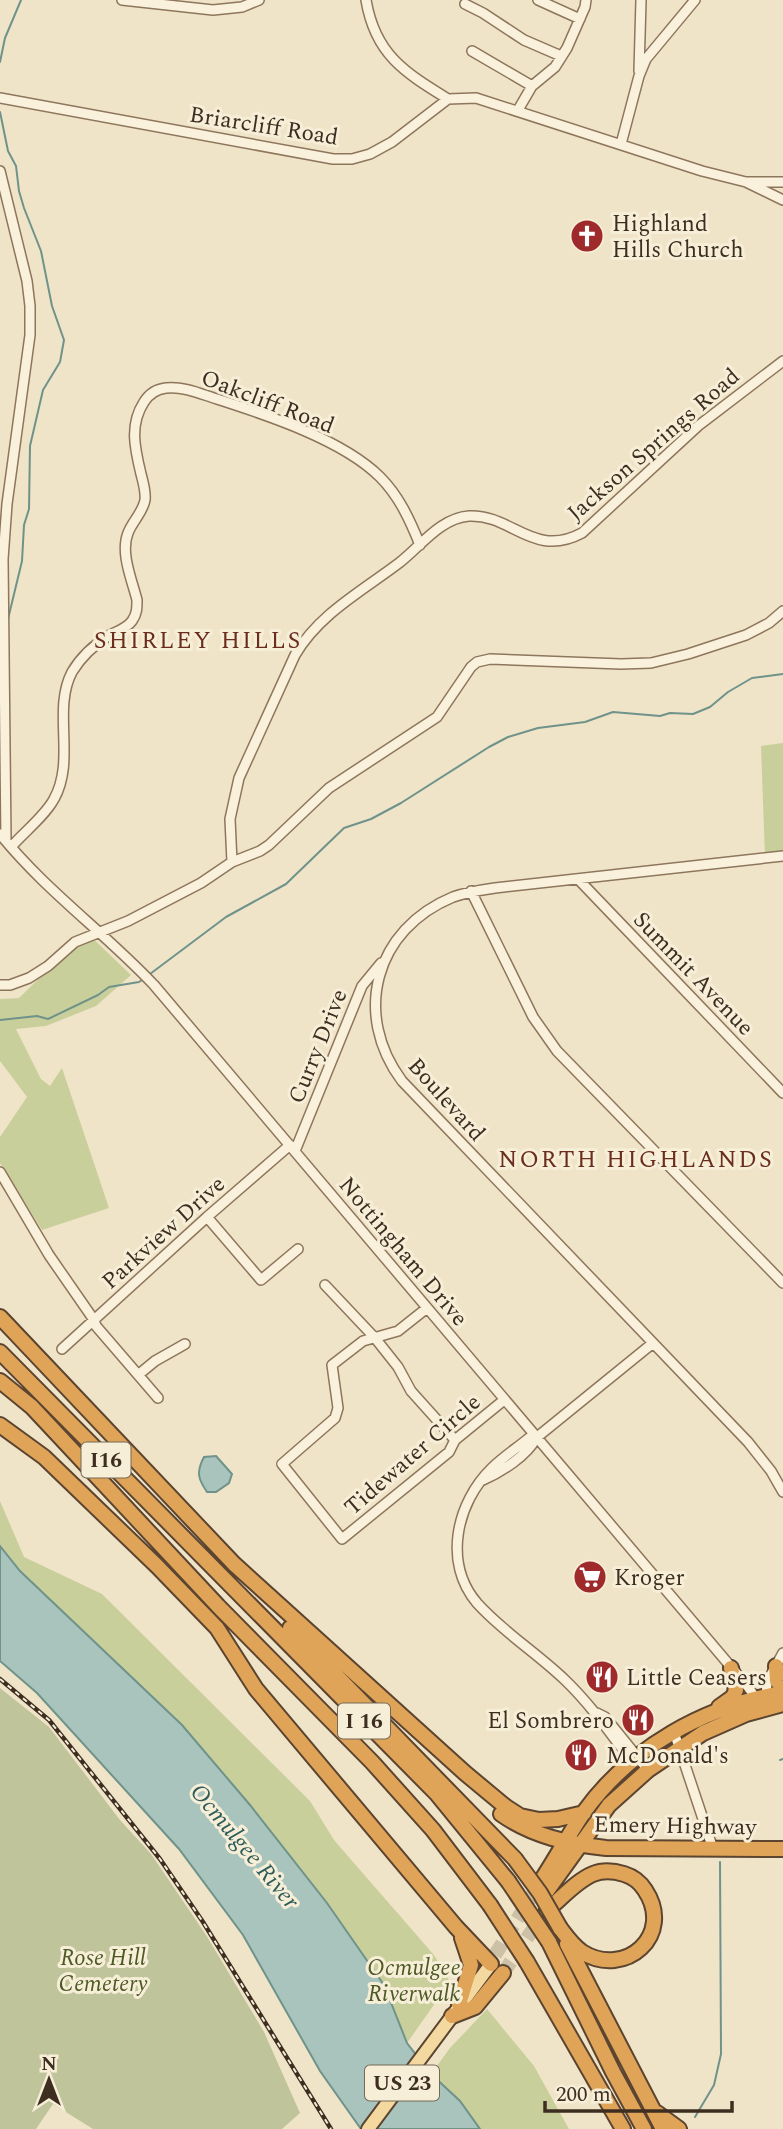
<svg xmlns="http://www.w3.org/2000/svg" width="783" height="2129" font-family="Spectral,serif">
  <rect width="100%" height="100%" fill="#f0e4c8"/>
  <path fill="#c9cf9b" d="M 783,743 L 783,856 L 765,858 L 761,746 Z
    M 86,932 L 131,975 L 96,1006 L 46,1026 L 16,1029 L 41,1079 L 50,1086 L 62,1068 L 109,1208 L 42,1230 L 0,1163 L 0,1137 L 27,1097 L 0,1061 L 0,999 L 19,998 Z
    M 0,1501 L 24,1557 L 102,1594 L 310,1801 L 334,1840 L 434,1955 L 450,1982 L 407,2043 L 384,1985 L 327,1903 L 250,1805 L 182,1725 L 20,1571 L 0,1546 Z
    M 487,2009 L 534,2066 L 569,2129 L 480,2129 L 431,2074 L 450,2048 Z"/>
  <path fill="#bfc49a" d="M 0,1688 L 49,1727 L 120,1820 L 151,1854 L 206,1935 L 264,2032 L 300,2113 L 282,2129 L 93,2129 L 53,2104 L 36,2129 L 0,2129 Z"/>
  <path fill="#a9c4bc" stroke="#6f938a" stroke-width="2" d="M 216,1456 L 232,1474 L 229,1483 L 216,1492 L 207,1492 C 198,1479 196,1472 204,1457 Z
    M 0,1546 L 20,1571 L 182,1725 L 250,1805 L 327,1903 L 384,1985 L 407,2043 L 431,2074 L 460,2101 L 480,2129 L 361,2129 L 320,2071 L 243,1935 L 179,1849 L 37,1693 L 0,1661 Z"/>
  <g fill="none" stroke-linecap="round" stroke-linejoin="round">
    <path stroke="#6f938a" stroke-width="2" d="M 0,62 L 5,38 L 21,0
      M 0,112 L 8,151 L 16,166 L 19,191 L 24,208 L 41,251 L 52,306 L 64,340 L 60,362 L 43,390 L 30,446 L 29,509 L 24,525 L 22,561 L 8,619
      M 150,974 L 226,917 L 286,884 L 344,828 L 371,819 L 401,803 L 489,747 L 508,737 L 538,728 L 585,722 L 613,712 L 660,716 L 670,713 L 693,714 L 710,707 L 728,692 L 752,678 L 783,674
      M 0,1020 L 37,1016 L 48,1019 L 98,995 L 109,987 L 139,982 L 142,980
      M 780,1760 L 783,1759
      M 695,2117 L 714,2085 L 721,2054 L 720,1862"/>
    <path stroke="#ccc0a6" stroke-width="14" stroke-dasharray="14 7" stroke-linecap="butt" d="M 495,1955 L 541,1881
      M 503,1973 L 542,1916"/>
    <defs>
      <path id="minor" d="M 122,0 L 213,10 L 242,7 L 259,0
        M 366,0 C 375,54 404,72 448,99
        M 538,0 L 580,19
        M 465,4 L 483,13 L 524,40 L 561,56
        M 472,51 L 532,86
        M 639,71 L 641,0
        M 0,98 L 333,159 L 352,159 L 370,154 L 392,142 L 448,99 L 476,98 L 702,171 L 746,182 L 783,200
        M 518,110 L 532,86 L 555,67 L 567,48 L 585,7 L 586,0
        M 621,144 L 639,76 L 646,59 L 695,0
        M 0,171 L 27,281 L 30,306 L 30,335 L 7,504 L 3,559 L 6,841
        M 747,182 L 783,182
        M 0,834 C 45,890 104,932 154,985 L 748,1687 L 758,1701
        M 11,847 C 24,832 45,816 54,799 C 76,760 52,710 72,672 C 81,657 95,644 110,635 C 118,631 127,628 132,621 C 137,614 137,608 137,600 C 132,580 120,553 128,533 C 132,522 143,512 145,500 C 146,491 143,482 141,474 C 135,449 129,425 144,402 C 149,394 157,389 166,388 C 184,386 201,394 217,399 C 267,415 343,440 380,477 C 399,496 410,520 420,545
        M 783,856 L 495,888 C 481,890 467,892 453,897 C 375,929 352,1014 402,1081 L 748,1442 L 771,1471 L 783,1492
        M 232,862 L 230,819 L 239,778 L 295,655 C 319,614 362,591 399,563 C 420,547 440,518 469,516 C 512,514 533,559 582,533 L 698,426 L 783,361
        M 578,879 L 783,1093
        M 471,891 L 533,1017 L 557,1051 L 783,1283
        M 0,985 L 10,985 L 29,978 L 48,966 L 75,942 L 128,921 L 201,883 L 232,862 L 260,851 L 269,845 L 329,788 L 437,717 L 471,667 L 477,662 L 490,659 L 621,664 L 651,663 L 688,654 L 746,635 L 769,623 L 783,611
        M 295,1151 L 362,986 L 381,963
        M 0,1172 L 49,1255 L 94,1320 L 96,1326 L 158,1398
        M 207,1217 L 261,1280 L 298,1249
        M 325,1285 L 375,1338 L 398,1367 L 411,1391 L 455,1440
        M 427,1308 L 398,1331 L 363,1341 L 332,1365 L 338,1408 L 335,1418 L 282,1464 L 342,1539 L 449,1452 L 455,1440 L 504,1400
        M 62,1349 L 207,1217 L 290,1145
        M 138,1375 L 155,1361 L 185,1344
        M 536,1438 L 529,1438 C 517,1448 503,1457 492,1468 C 456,1503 443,1563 477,1603 C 503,1632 537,1653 565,1680 C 591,1705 611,1734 632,1762
        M 483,1480 C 501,1472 527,1456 536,1438 L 653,1343
        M 766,1699 L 767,1682 L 783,1653
        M 597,1713 L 605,1717 L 648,1770
        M 674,1732 L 713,1849"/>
      <path id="major" d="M 368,2129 L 491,1964"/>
      <path id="highway" d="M 0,1317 L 234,1564 L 465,1773 L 506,1807 L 520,1816 L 539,1820 L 558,1819 L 584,1813
        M 0,1352 L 437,1794 L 508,1881
        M 0,1381 L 32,1407 L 218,1606 L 372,1762 L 433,1830 L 490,1905
        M 0,1425 L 44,1457 L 157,1566 L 217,1628 L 256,1689 L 456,1927 L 491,1964
        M 290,1628 L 515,1859
        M 776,1666 L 777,1681 L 783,1687
        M 719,1707 L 733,1697 L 736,1690 L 731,1668
        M 501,1814 C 532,1836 569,1844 606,1848 L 783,1849
        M 541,1881 C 556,1858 569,1834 584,1812 C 631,1747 705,1706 783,1693
        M 547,1891 L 609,1805 L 648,1770 L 703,1733 L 746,1714 L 783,1704
        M 547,1910 C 561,1899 576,1881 593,1874 C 603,1870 614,1871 624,1874 C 634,1877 640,1882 645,1890 C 675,1935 625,1979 582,1952 C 573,1946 566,1936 560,1928
        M 549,1942 L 613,2072 L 644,2129
        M 567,1944 L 663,2129
        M 527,1962 L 623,2129
        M 459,2004 L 471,1965 L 462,1938
        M 452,2016 L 475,2007 L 503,1973
        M 657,2113 L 679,2129"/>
    </defs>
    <use href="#minor" stroke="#8d765c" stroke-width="12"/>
    <use href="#major" stroke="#5b4430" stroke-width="16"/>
    <use href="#highway" stroke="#5b4430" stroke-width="18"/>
    <use href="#minor" stroke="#faf1dc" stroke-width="9"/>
    <use href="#major" stroke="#f3d9a0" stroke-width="12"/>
    <use href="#highway" stroke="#e0a458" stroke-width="14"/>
    <defs>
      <path id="rail" d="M 0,1679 L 49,1720 L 160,1859 L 203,1922 L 331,2129"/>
    </defs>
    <use href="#rail" stroke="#3d2e20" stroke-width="4.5"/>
    <use href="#rail" stroke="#f7eed8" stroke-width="2" stroke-dasharray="5" stroke-linecap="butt"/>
    <defs>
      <path id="highway-bridge" d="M 515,1859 L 540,1893 L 560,1928
        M 508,1881 L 549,1942
        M 490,1905 L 527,1962"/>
    </defs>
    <use href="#highway-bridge" stroke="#5b4430" stroke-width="18" stroke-linecap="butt"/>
    <use href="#highway-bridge" stroke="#e0a458" stroke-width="14"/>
  </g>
  <defs>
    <symbol id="church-disc" viewBox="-11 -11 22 22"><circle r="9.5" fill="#9e2a2b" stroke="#f7eed8"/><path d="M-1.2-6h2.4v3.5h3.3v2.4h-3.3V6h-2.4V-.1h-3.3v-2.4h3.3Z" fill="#fff"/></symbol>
    <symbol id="supermarket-disc" viewBox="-11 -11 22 22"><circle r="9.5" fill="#9e2a2b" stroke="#f7eed8"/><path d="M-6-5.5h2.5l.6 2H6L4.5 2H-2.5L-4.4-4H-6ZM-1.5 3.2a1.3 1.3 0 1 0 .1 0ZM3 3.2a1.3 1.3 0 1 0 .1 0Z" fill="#fff"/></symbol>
    <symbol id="restaurant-disc" viewBox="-11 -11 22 22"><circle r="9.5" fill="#9e2a2b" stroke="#f7eed8"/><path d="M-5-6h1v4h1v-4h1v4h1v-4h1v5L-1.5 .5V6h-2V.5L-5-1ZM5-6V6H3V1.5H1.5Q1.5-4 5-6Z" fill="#fff"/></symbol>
  </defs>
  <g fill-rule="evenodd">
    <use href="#church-disc" x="568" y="217" width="38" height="38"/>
    <use href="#supermarket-disc" x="571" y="1558" width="38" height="38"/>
    <use href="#restaurant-disc" x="583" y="1658" width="38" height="38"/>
    <use href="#restaurant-disc" x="619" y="1701" width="38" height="38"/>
    <use href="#restaurant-disc" x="562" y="1736" width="38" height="38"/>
  </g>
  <g text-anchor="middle" stroke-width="6" stroke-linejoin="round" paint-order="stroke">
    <g fill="#f7eed8" stroke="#756857" stroke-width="2">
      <rect x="81.5" y="1442.5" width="49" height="35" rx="5"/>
      <rect x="338" y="1703.5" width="52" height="35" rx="5"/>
      <rect x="365" y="2065.5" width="74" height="35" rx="5"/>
    </g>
    <g font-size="21" font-weight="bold" fill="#3d2e20">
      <text x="106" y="1467">I16</text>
      <text x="364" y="1728">I 16</text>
      <text x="402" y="2090">US 23</text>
    </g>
    <g font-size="23" fill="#3d2e20" stroke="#f7eed8">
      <text transform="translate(264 125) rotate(9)" y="8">Briarcliff Road</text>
      <text transform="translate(268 401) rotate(21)" y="8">Oakcliff Road</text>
      <text transform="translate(653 444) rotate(-41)" y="8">Jackson Springs Road</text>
      <text transform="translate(694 973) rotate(46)" y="8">Summit Avenue</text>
      <text transform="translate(317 1046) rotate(-68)" y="8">Curry Drive</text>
      <text transform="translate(447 1099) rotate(48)" y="8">Boulevard</text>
      <text transform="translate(163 1232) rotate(-42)" y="8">Parkview Drive</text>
      <text transform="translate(404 1251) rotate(50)" y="8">Nottingham Drive</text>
      <text transform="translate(412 1454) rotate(-41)" y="8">Tidewater Circle</text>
      <text transform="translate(675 1825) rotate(1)" y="8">Emery Highway</text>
    </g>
    <g font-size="23" fill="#3d2e20" stroke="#f7eed8" text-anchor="start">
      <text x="612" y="231">Highland<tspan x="612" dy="26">Hills Church</tspan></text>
      <text x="614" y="1585">Kroger</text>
      <text x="626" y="1685">Little Ceasers</text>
      <text x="614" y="1728" text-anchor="end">El Sombrero</text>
      <text x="606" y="1763">McDonald's</text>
    </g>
    <g font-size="23" font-style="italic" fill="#4d5a26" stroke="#f7eed8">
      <text x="103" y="1965">Rose Hill<tspan x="103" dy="26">Cemetery</tspan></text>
      <text x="414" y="1975">Ocmulgee<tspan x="414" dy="26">Riverwalk</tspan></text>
    </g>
    <g font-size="24" letter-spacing="2" fill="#6b2e1e" stroke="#f7eed8">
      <text x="198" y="648">SHIRLEY HILLS</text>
      <text x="636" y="1167">NORTH HIGHLANDS</text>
    </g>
    <g font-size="24" font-style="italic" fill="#2f5d5a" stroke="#f7eed8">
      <text transform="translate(245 1846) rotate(50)" y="8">Ocmulgee River</text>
    </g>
  </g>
  <g transform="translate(49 2080)" stroke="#f7eed8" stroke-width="5" paint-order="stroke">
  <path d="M0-5L12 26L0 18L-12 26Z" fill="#3d2e20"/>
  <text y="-10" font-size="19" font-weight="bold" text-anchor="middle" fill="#3d2e20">N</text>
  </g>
  <path d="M545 2101v10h187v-10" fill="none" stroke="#3d2e20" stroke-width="3.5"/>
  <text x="556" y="2101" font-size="21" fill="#3d2e20" stroke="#f7eed8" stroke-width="5" paint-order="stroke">200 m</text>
</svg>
